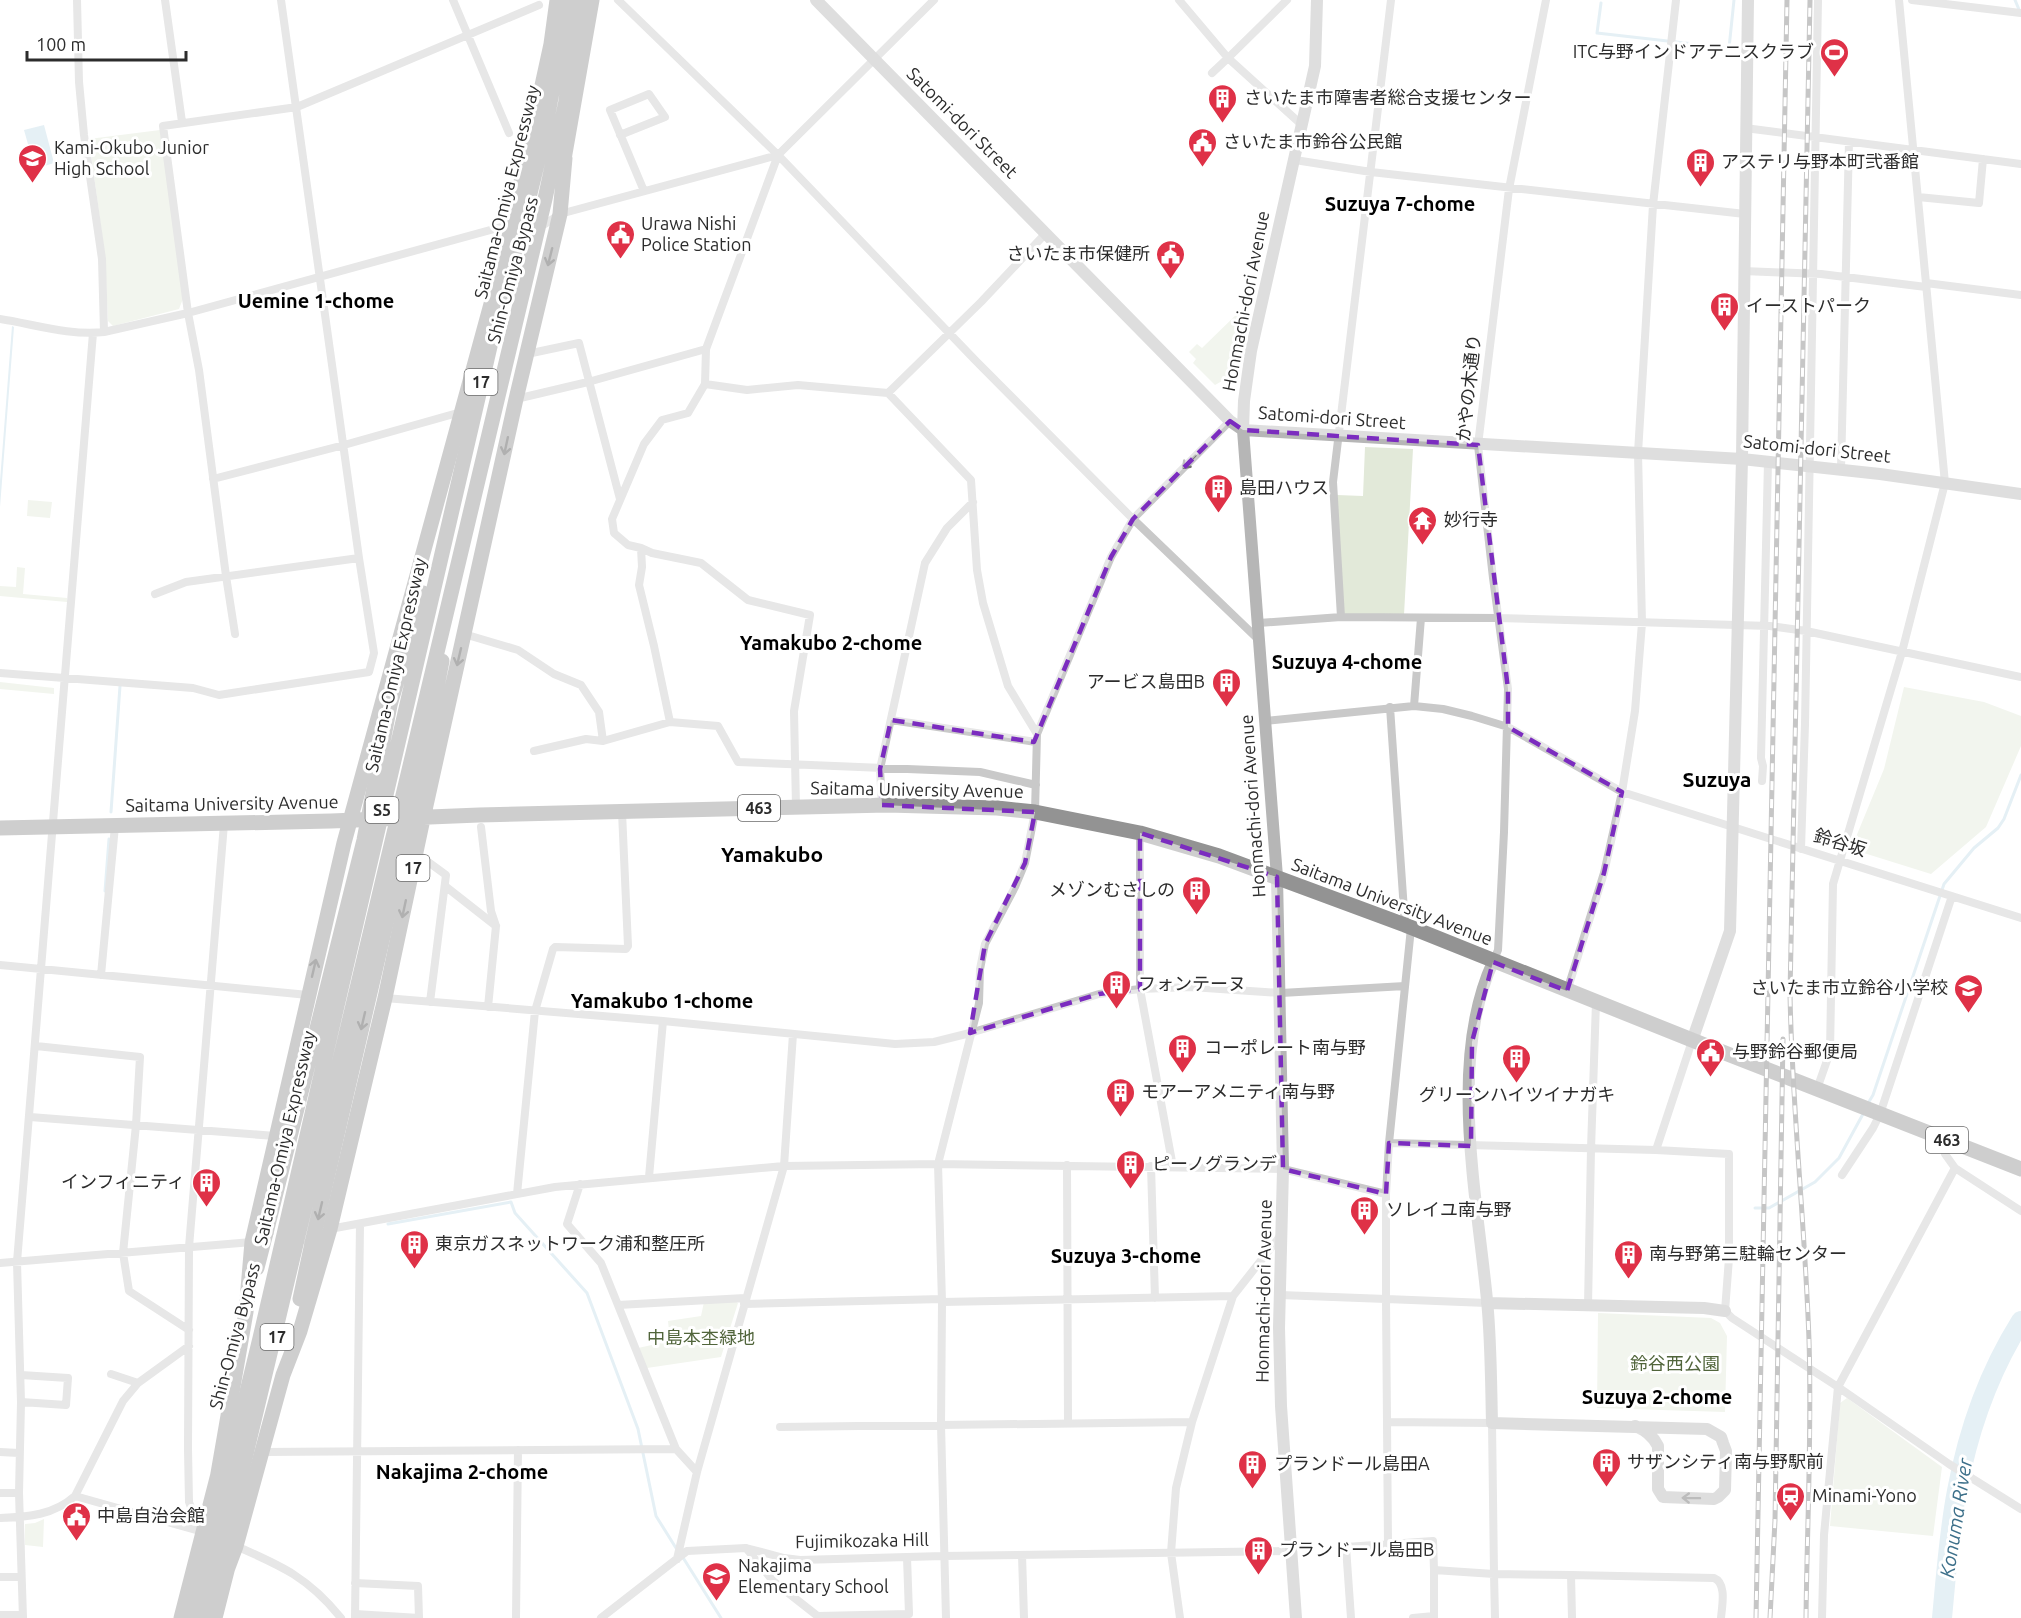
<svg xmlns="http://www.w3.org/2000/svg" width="2021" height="1618" font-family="Ubuntu,'Noto Sans JP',sans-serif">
  <rect width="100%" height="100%" fill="#fff"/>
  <path fill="#e2e9d9" d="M 160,130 L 184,296 L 179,309 L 113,326 L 108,321 L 105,256 L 89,139 Z
    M 1239,312 L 1242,314 L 1231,376 L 1215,385 L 1193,363 L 1196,359 L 1189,352 L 1197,344 L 1202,348 Z
    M 1365,447 L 1413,449 L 1404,615 L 1345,616 L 1342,613 L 1337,495 L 1363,496 Z
    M 28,500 L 52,502 L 50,518 L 27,516 Z
    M 17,567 L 25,568 L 23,594 L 67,598 L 67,602 L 0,596 L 0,586 L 16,587 Z
    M 0,682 L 54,688 L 54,694 L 0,689 Z
    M 1904,687 L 1984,702 L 2021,716 L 2021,746 L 1986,827 L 1931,874 L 1851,849 L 1884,769 Z
    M 734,1300 L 738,1303 L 721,1357 L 647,1368 L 638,1348 L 670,1341 L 668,1321 L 701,1316 L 704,1302 Z
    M 1598,1313 L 1711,1318 L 1720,1323 L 1727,1336 L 1725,1412 L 1597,1408 Z
    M 1847,1398 L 1942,1467 L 1933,1536 L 1830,1526 L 1840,1403 Z
    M 44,1519 L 43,1547 L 25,1545 L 25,1524 L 35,1523 Z"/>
  <path fill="#c5dde9" d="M 44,125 L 54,163 L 35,169 L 24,130 Z
    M 12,326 L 14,327 L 0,507 L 0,481 Z"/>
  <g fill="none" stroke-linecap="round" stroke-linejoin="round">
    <path stroke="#c5dde9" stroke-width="3" d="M 2015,0 L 2020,12
      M 1601,3 L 1597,33 L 1729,48 L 1734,0
      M 111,812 L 120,686
      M 105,891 L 109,839
      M 1867,1105 L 1873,1095 L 1944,884 L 1974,848 L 1998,828 L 2004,819 L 2021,775
      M 1755,1208 L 1769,1208 L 1815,1182 L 1839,1158 L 1863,1114
      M 388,1224 L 511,1202 L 515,1213 L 587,1293 L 638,1429 L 656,1516 L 676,1548
      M 682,1556 L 721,1618"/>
    <path stroke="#c5dde9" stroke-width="20" d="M 1942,1618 C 1946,1576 1949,1532 1957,1491 C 1968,1431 1989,1372 2021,1321"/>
    <path stroke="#c9c9c9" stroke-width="8" d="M 77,0 L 79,82 L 84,135 L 102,259 L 104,332
      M 165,0 L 182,122
      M 453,0 L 509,133
      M 618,0 L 778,155 L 976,361 L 1133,519 L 1259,640
      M 1179,0 L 1228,58 L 1212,73
      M 1287,0 L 1228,58 L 1302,125
      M 1912,0 L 2021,13
      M 1745,128 L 2021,164
      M 620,135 L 665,117 L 649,94 L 610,110 L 644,191
      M 1295,160 L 1371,172 L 1745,214
      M 1918,197 L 1979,203 L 1983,159
      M 545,224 L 560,214 L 778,155
      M 1743,271 L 1821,274 L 1926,287
      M 1926,283 L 2021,295
      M 0,319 C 33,324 70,336 104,332 L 188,313 L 512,224
      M 706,349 L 778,155 L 934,0
      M 527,354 L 579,343 L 620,499
      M 705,384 L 747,390 L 798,385 L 888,393 L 981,302 L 1046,233
      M 888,393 L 971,480 L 977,570 L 983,603 L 1008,686 L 1037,734
      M 516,399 L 588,382 L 706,349 L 705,384 L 688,413 L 662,420 L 644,444 L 612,519 L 614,533 L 628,545 L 641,548 L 652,553 L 701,563 L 748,600 L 810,615 L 794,711 L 796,807
      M 1841,469 L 1849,142
      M 213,479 L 344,445 L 461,412
      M 641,548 L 642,567 L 639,585 L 654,646 L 670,722
      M 155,594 L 186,582 L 359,558
      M 1341,617 L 1333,482 L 1391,0
      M 1259,623 L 1341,617 L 1498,618 L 1770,626 L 1806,631 L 2021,677
      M 235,634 L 226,576 L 199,370 L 188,313 L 163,126 L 297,107 L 539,5
      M 464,634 L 518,650 L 554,674 L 581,685 L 599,712 L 603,741
      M 0,673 L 193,688 L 219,695 L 369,672 L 374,653 L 359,558 L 281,0
      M 1414,706 L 1421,618
      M 1390,707 L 1405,925
      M 891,720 L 1036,742
      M 1266,721 L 1414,706 L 1443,709 L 1472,716 L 1508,727 L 1622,792 L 2021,918
      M 534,751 L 586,739 L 603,741 L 670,722 L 718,726 L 738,762 L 980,772 L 1036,785
      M 1762,781 L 1763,766 L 1761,758 L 1768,462
      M 882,805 L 880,769 L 925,563 L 947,528 L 973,502
      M 481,827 L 491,911 L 496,926 L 488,1007
      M 1140,833 L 1140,989 L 1173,1167
      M 1801,849 L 1805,724 L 1818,0
      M 416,853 L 446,875 L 430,1002
      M 445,886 L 496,926
      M 1411,928 L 1389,1143 L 1386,1194 L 1386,1299 L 1487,1303
      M 1493,962 L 1498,950 L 1504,832 L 1508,689 L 1493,578 L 1478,445 L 1509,189 L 1546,0
      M 0,965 L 308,995
      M 101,975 L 115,826
      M 1567,991 L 1604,873 L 1622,792 L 1635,711 L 1642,623 L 1638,453 L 1653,205 L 1676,0
      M 385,998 L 663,1021
      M 36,1046 L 140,1057 L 136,1125 L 123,1253 L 129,1291 L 189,1330
      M 1817,1089 L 1830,1052 L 1833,884 L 1902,652 L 1945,483 L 1899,0
      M 30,1117 L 275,1136
      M 1942,1138 L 1945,1154 L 1955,1168 L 2021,1211
      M 1389,1143 L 1656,1150 L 1729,1154 L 1729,1258 L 1725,1311 L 1732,1318 L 1838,1387 L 1949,1464 L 2021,1509
      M 1656,1150 L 1692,1041
      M 1067,1165 L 1068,1423
      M 1151,1166 L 1155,1298
      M 1842,1175 L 1873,1128 L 1880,1114 L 1952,896
      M 649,1177 L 663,1021 L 895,1044 L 934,1042 L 970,1033 L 1099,994 L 1140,989 L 1191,987 L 1281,993 L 1405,986
      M 580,1184 L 567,1224 L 601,1263 L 676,1449 L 697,1472
      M 517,1194 L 535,1011 L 553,949 L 555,947 L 626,949 L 628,946 L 622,812
      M 330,1229 L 555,1187 L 784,1166 L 938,1164 L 1283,1169 L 1386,1194
      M 0,1263 L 252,1242
      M 1280,1295 L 1386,1299 L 1387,1422 L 1492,1423 L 1494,1574 L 1434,1570 L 1434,1618
      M 942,1302 L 1233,1296
      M 744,1304 L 942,1299
      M 618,1305 L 745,1298
      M 1588,1306 L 1591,1149 L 1596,1002
      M 111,1374 L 138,1383
      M 21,1375 L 68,1378 L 66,1405 L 21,1402
      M 1387,1422 L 1388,1544
      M 780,1427 L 1192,1422
      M 0,1452 L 19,1453
      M 263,1452 L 676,1449
      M 0,1493 L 19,1493
      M 75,1496 L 203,1532
      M 193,1513 L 189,1502 L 188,1449 L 189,1247 L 224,824
      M 0,1518 C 28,1517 54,1515 75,1496 L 123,1401 L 138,1383 L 189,1346
      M 236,1546 C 282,1566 309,1578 341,1618
      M 746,1548 L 784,1558 L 800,1560 L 943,1556 L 1291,1551
      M 1022,1555 L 1024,1618
      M 677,1559 L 697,1472 L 784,1166 L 793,1034
      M 0,1577 L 21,1577
      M 355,1614 L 419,1618 L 418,1586 L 355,1583
      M 0,1615 L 22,1615
      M 818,1616 L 909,1614 L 907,1557
      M 23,1618 L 19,1493 L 21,1402 L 17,1262 L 93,333
      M 355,1618 L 360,1224
      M 516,1618 L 518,1450
      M 601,1618 L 687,1551 L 746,1548 L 773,1581 L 820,1618
      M 946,1618 L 941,1425 L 942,1302 L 938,1164 L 979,1003 L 980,969 L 985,944 L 1015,887 L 1025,863 L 1035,812 L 1037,734 L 1111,557 L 1133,519 L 1230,421
      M 1180,1618 L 1171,1553 L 1176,1488 L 1192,1422 L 1233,1296 L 1281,1235
      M 1351,1618 L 1346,1547 L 1433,1541 L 1434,1570
      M 1413,1618 L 1434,1616
      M 1495,1618 L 1494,1574 L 1571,1575
      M 1572,1618 L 1571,1575 L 1714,1578 C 1727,1583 1722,1606 1721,1618
      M 1822,1618 L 1824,1535 L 1838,1387 L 1955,1168"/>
    <path stroke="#b6b6b6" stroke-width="12" d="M 816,0 L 1230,421 L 1243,430 L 1742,459 L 1880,474 L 2021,494
      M 1493,962 C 1448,1059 1477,1197 1487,1300 C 1491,1340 1491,1382 1492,1423 L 1707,1429 L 1721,1437 L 1723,1443 L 1726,1451 L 1725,1490 L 1718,1497 L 1714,1499 L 1663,1497 L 1658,1489 L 1658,1446 C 1653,1436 1646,1430 1635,1426
      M 1692,1041 L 1730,931 L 1742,459 L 1748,0
      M 1487,1303 L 1704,1308 L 1725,1311
      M 1296,1618 L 1281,1406 L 1279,1328 L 1283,1169 L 1277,877 L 1243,430 L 1244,401 L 1251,351 L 1315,66 L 1317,0"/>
    <path stroke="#939393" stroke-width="15" d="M 563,165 L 592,0
      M 507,246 L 551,44 L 557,0
      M 423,759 L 442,661
      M 0,828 L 331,821 L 479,815 L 887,805 L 997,808 L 1035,812 L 1140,833 L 1219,856 L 1405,925 L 1702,1044 L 2021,1169
      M 257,1268 L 266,1233
      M 300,1299 L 312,1243
      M 217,1479 L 246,1312 L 252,1242 L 344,843 L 509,238
      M 227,1570 L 236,1546 L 283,1375 L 300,1331 L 330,1229 L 385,998 L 423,819 L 516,399 L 560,214 L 565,158
      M 181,1618 L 219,1470
      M 215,1618 L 229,1563"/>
    <defs>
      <path id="rail" d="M 1756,1618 L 1787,0
        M 1770,1618 L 1775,1520 L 1783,1039
        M 1806,1618 C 1807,1525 1812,1433 1809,1340 C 1805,1224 1792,1109 1790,994 L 1810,0"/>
    </defs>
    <use href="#rail" stroke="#818181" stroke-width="5"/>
    <use href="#rail" stroke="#fff" stroke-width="3" stroke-dasharray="9" stroke-linecap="butt"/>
    <path stroke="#939393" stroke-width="15" d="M 266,1233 L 364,840 L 390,705 L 423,593
      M 312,1243 L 411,816 L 423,759
      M 192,1618 L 260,1338 L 498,312 C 527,210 555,106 565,0
      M 207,1618 L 545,199 L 566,101 L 579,0"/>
  </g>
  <defs><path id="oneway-shaft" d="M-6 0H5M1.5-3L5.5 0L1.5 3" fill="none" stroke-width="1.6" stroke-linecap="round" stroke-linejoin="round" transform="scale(1.5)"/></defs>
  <g stroke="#505050">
    <use href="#oneway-shaft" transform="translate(550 257) rotate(104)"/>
    <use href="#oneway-shaft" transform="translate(506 446) rotate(102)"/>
    <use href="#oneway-shaft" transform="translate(459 657) rotate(103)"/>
    <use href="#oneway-shaft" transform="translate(404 909) rotate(102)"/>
    <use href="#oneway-shaft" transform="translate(314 968) rotate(-77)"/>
    <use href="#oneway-shaft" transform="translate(363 1021) rotate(103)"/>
    <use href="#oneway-shaft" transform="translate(320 1211) rotate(103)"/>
  </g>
  <use stroke="#737373" href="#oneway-shaft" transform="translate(1189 462) rotate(135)"/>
  <use stroke="#6a6a6a" href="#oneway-shaft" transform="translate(1691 1498) rotate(-179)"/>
  <path d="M0 0H2021V1618H0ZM 1230,421 L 1243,430 L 1478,445 L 1508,689 L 1508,727 L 1622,792 L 1604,873 L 1567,991 L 1493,962 L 1472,1042 L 1471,1146 L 1389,1143 L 1386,1194 L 1283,1169 L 1277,877 L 1140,833 L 1140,989 L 1099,994 L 970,1033 L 985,944 L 1025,863 L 1035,812 L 882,805 L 880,769 L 891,720 L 1034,742 L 1111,557 L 1133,519 Z" fill="#fff" fill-opacity=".55" fill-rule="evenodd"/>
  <path fill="none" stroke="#7b2cbf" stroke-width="4.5" stroke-dasharray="12 8" stroke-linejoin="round" d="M 1230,421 L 1243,430 L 1478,445 L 1508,689 L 1508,727 L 1622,792 L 1604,873 L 1567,991 L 1493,962 L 1472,1042 L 1471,1146 L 1389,1143 L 1386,1194 L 1283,1169 L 1277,877 L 1140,833 L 1140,989 L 1099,994 L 970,1033 L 985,944 L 1025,863 L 1035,812 L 882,805 L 880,769 L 891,720 L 1034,742 L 1111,557 L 1133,519 Z"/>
  <defs>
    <symbol id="stadium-pin" viewBox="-11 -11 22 30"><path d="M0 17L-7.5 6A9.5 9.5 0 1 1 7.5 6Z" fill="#df3147" stroke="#fff"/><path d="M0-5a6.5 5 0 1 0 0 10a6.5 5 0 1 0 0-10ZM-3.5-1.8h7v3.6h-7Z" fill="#fff"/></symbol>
    <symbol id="building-pin" viewBox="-11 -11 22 30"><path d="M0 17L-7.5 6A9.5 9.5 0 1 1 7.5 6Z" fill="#df3147" stroke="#fff"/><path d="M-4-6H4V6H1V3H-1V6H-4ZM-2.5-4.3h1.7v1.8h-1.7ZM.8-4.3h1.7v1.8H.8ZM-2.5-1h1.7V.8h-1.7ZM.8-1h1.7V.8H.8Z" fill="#fff"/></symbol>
    <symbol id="civic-pin" viewBox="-11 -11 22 30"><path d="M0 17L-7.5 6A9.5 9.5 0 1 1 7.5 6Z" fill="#df3147" stroke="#fff"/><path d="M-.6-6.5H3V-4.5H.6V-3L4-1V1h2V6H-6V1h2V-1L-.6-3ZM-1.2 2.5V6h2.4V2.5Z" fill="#fff"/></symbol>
    <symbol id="school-pin" viewBox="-11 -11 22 30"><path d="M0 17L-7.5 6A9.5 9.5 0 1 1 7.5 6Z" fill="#df3147" stroke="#fff"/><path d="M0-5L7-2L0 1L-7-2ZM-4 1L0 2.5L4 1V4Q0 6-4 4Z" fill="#fff"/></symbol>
    <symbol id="temple-pin" viewBox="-11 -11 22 30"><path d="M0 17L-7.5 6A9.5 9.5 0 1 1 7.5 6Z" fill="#df3147" stroke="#fff"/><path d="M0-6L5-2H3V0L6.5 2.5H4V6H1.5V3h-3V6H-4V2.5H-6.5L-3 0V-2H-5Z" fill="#fff"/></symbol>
    <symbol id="station-pin" viewBox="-11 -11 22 30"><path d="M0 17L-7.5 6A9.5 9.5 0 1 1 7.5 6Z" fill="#df3147" stroke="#fff"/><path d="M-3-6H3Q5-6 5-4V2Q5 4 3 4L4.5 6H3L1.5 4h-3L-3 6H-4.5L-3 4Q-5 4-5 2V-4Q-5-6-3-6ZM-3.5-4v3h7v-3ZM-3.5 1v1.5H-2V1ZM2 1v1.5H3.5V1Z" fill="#fff"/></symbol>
  </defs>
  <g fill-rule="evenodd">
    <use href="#stadium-pin" x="1818" y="36" width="33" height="45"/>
    <use href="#building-pin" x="1206" y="82" width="33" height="45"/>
    <use href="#civic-pin" x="1186" y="126" width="33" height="45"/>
    <use href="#school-pin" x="16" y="142" width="33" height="45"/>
    <use href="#building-pin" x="1684" y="146" width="33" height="45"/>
    <use href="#civic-pin" x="604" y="218" width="33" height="45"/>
    <use href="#civic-pin" x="1154" y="238" width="33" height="45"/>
    <use href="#building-pin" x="1708" y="290" width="33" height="45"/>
    <use href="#building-pin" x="1202" y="472" width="33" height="45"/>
    <use href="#temple-pin" x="1406" y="504" width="33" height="45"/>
    <use href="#building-pin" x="1210" y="666" width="33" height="45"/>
    <use href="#building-pin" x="1180" y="874" width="33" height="45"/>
    <use href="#building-pin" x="1100" y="968" width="33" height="45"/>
    <use href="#school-pin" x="1952" y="972" width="33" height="45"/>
    <use href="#building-pin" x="1166" y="1032" width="33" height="45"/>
    <use href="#civic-pin" x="1694" y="1036" width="33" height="45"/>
    <use href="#building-pin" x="1500" y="1042" width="33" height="45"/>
    <use href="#building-pin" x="1104" y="1076" width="33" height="45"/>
    <use href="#building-pin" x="1114" y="1148" width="33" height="45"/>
    <use href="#building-pin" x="190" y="1166" width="33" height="45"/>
    <use href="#building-pin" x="1348" y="1194" width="33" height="45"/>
    <use href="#building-pin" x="398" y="1228" width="33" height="45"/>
    <use href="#building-pin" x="1612" y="1238" width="33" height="45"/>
    <use href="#building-pin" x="1590" y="1446" width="33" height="45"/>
    <use href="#building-pin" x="1236" y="1448" width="33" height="45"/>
    <use href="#station-pin" x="1774" y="1480" width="33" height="45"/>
    <use href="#civic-pin" x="60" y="1500" width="33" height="45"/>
    <use href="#building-pin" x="1242" y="1534" width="33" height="45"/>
    <use href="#school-pin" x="700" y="1560" width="33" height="45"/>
  </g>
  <g text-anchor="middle" stroke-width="6" stroke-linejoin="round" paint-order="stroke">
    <g fill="#fff" stroke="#6b6b6b" stroke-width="1.5">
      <rect x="464.5" y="369" width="33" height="26" rx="4.5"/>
      <rect x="738" y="795" width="42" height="26" rx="4.5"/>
      <rect x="365.5" y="797" width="33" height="26" rx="4.5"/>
      <rect x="396.5" y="855" width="33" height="26" rx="4.5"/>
      <rect x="1926" y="1127" width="42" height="26" rx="4.5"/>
      <rect x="260.5" y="1324" width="33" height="26" rx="4.5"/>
    </g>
    <g font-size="16" font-weight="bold" fill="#2c2c2c">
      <text x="481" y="388">17</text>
      <text x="759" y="814">463</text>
      <text x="382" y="816">S5</text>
      <text x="413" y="874">17</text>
      <text x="1947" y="1146">463</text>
      <text x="277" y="1343">17</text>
    </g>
    <g font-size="18" fill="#2c2c2c" stroke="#fff" text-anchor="start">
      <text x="1814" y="58" text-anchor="end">ITC与野インドアテニスクラブ</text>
      <text x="1244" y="104">さいたま市障害者総合支援センター</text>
      <text x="1223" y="148">さいたま市鈴谷公民館</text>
      <text x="54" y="154">Kami-Okubo Junior<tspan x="54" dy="21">High School</tspan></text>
      <text x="1721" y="168">アステリ与野本町弐番館</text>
      <text x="641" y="230">Urawa Nishi<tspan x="641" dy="21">Police Station</tspan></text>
      <text x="1150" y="260" text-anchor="end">さいたま市保健所</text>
      <text x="1746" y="312">イーストパーク</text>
      <text x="1239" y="494">島田ハウス</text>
      <text x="1444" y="526">妙行寺</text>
      <text x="1205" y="688" text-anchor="end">アービス島田B</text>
      <text x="1175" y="896" text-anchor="end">メゾンむさしの</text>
      <text x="1138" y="990">フォンテーヌ</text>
      <text x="1948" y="994" text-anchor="end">さいたま市立鈴谷小学校</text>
      <text x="1204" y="1054">コーポレート南与野</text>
      <text x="1732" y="1058">与野鈴谷郵便局</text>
      <text x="1141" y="1098">モアーアメニティ南与野</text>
      <text x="1517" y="1101" text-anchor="middle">グリーンハイツイナガキ</text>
      <text x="1152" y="1170">ピーノグランデ</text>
      <text x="185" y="1188" text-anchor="end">インフィニティ</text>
      <text x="1386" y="1216">ソレイユ南与野</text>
      <text x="435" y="1250">東京ガスネットワーク浦和整圧所</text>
      <text x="1649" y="1260">南与野第三駐輪センター</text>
      <text x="1627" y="1468">サザンシティ南与野駅前</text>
      <text x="1274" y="1470">プランドール島田A</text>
      <text x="1812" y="1502">Minami-Yono</text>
      <text x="97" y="1522">中島自治会館</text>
      <text x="1279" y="1556">プランドール島田B</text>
      <text x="738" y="1572">Nakajima<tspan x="738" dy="21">Elementary School</tspan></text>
    </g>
    <g font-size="18" fill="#2c2c2c" stroke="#fff">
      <text transform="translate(962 123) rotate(45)" y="6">Satomi-dori Street</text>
      <text transform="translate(507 192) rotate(-76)" y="6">Saitama-Omiya Expressway</text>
      <text transform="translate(513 270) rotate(-75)" y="6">Shin-Omiya Bypass</text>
      <text transform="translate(1246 301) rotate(-79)" y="6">Honmachi-dori Avenue</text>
      <text transform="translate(1469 388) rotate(-84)" y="6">かやの木通り</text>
      <text transform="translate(1332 418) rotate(4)" y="6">Satomi-dori Street</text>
      <text transform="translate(1817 449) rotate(6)" y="6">Satomi-dori Street</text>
      <text transform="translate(396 665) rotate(-77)" y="6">Saitama-Omiya Expressway</text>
      <text transform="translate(917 790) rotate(1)" y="6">Saitama University Avenue</text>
      <text transform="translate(232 804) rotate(-1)" y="6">Saitama University Avenue</text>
      <text transform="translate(1253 806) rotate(-94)" y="6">Honmachi-dori Avenue</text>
      <text transform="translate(1840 843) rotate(17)" y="6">鈴谷坂</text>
      <text transform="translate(1392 902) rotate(21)" y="6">Saitama University Avenue</text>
      <text transform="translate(285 1138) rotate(-77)" y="6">Saitama-Omiya Expressway</text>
      <text transform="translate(1264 1291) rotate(-89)" y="6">Honmachi-dori Avenue</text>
      <text transform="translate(235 1336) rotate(-75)" y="6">Shin-Omiya Bypass</text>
      <text transform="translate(862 1541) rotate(-1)" y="6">Fujimikozaka Hill</text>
    </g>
    <g font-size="18" fill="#51653b" stroke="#fff">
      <text x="701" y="1344">中島本杢緑地</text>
      <text x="1675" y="1370">鈴谷西公園</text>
    </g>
    <g font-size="20" font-weight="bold" fill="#000" stroke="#fff">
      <text x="1400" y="211">Suzuya 7-chome</text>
      <text x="316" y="308">Uemine 1-chome</text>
      <text x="831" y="650">Yamakubo 2-chome</text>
      <text x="1347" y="669">Suzuya 4-chome</text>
      <text x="662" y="1008">Yamakubo 1-chome</text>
      <text x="1126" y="1263">Suzuya 3-chome</text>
      <text x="1657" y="1404">Suzuya 2-chome</text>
      <text x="462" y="1479">Nakajima 2-chome</text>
    </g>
    <g font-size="20" font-style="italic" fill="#3d708a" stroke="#fff">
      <text transform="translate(1956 1518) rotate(-81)" y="7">Konuma River</text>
    </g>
    <g font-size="21" font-weight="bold" fill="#000" stroke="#fff">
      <text x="1717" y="787">Suzuya</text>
      <text x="772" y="862">Yamakubo</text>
    </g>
  </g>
  <path d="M27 51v9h159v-9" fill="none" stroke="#2c2c2c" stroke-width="3"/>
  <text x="36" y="51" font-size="18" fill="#2c2c2c" stroke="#ffffff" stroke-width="4.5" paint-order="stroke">100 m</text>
</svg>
